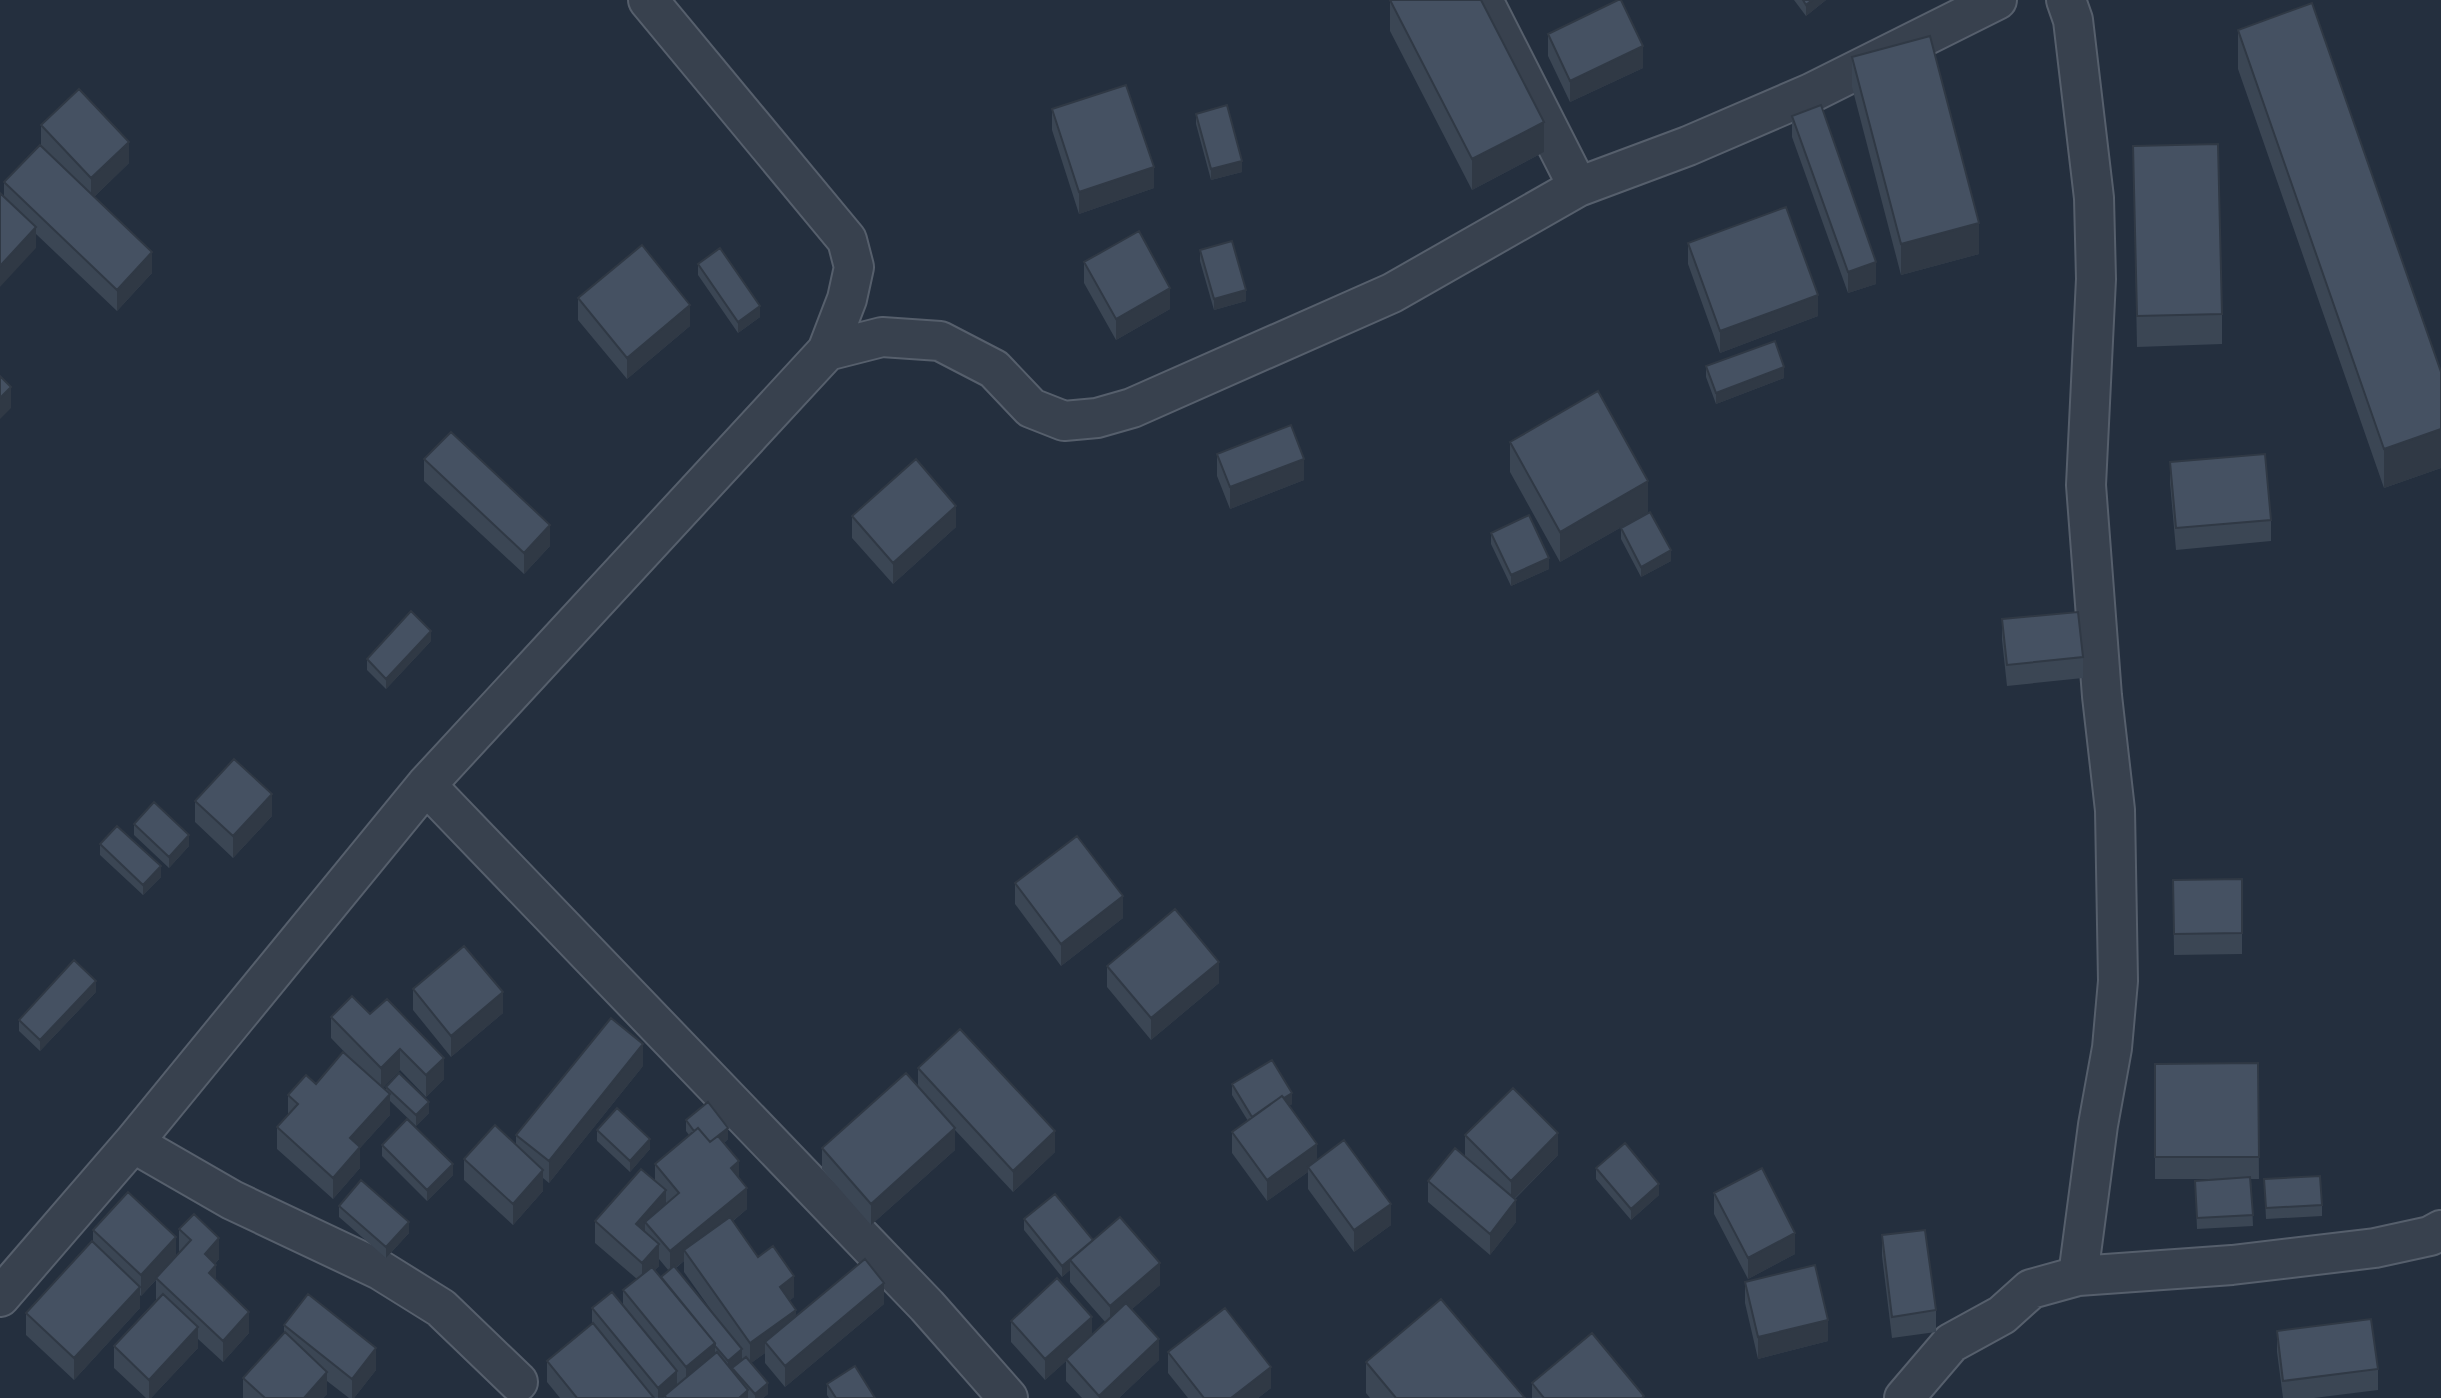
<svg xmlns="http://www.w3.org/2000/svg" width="2441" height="1398" font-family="'Alegreya Sans',sans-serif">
  <rect width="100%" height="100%" fill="#242f3e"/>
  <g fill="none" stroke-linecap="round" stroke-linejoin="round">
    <defs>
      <path id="minor" d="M 1483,0 L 1578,187
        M 2066,0 L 2073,20 L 2094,198 L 2096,279 L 2086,485 L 2102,696 L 2115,810 L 2118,981 L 2112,1048 L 2098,1125 L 2078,1276
        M 827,351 L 882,337 L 940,341 L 994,369 L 1031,408 L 1064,421 L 1097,418 L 1132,408 L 1392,293 L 1578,187 L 1688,146 L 1811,93 L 1997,0
        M 426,785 L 927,1306 L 1008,1398
        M 133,1143 L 232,1200 L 380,1270 L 441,1308 L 518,1382
        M 0,1297 L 133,1143 L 426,785 L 827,351 L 847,299 L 854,267 L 847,240 L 648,0
        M 1904,1398 L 1951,1343 L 2002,1315 L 2031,1289 L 2078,1276 L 2232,1265 L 2375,1248 L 2430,1236 L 2441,1230"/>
    </defs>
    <use href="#minor" stroke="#565f6c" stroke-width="42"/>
    <use href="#minor" stroke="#38414e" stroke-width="38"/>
  </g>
  <path fill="#3b4654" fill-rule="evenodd" d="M 1390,0 L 1544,152 L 1472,190 L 1390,31 Z
    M 1794,0 L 1826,0 L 1806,16 Z
    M 2238,30 L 2441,372 L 2441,468 L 2384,488 L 2238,69 Z
    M 1548,34 L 1643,68 L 1570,102 L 1548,56 Z
    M 1852,57 L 1979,254 L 1901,275 L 1852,87 Z
    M 1052,109 L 1154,188 L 1079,214 L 1052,130 Z
    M 1196,114 L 1242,172 L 1211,180 L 1196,124 Z
    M 1792,116 L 1876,284 L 1848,293 L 1792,137 Z
    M 41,125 L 129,163 L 94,197 L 152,273 L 117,311 L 36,234 L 36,248 L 4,197 L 4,182 L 41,146 Z
    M 2133,146 L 2222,314 L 2222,344 L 2137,347 Z
    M 1688,243 L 1818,316 L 1720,353 L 1688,264 Z
    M 1200,250 L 1246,301 L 1214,310 L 1200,261 Z
    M 1084,262 L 1170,309 L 1116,340 L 1084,283 Z
    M 698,264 L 760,317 L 738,333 L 698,275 Z
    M 578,298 L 690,326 L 627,379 L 578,320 Z
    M 1706,366 L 1784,378 L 1716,404 L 1706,377 Z
    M 1510,442 L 1648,512 L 1560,562 L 1510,472 Z
    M 1217,454 L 1304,480 L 1230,509 L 1217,476 Z
    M 424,459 L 550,546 L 524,574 L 424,481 Z
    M 2170,462 L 2271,520 L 2271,541 L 2176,550 L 2170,483 Z
    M 852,516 L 956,527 L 893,584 L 852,538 Z
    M 1621,528 L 1671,561 L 1641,577 L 1621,539 Z
    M 1491,533 L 1549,569 L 1511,586 L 1491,544 Z
    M 2002,619 L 2083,657 L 2083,678 L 2007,686 L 2002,640 Z
    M 431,641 L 386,689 L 367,670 L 367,659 Z
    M 195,801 L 272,816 L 233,858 L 195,822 Z
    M 134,824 L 189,846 L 169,868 L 134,835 Z
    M 100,844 L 161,877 L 143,895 L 100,855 Z
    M 2242,879 L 2242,954 L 2174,955 L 2173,880 Z
    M 1015,883 L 1123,918 L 1061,966 L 1015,904 Z
    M 1107,966 L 1219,983 L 1151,1040 L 1107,987 Z
    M 413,989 L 503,1013 L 451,1057 L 413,1010 Z
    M 96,992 L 40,1051 L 19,1031 L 19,1020 Z
    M 370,1014 L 444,1079 L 426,1097 L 400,1070 L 383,1088 L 386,1091 L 386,1087 L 429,1113 L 416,1126 L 390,1101 L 390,1115 L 360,1148 L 360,1168 L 333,1199 L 277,1149 L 277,1127 L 288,1115 L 288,1095 L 316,1084 L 354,1062 L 331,1038 L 331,1017 Z
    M 2258,1063 L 2259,1179 L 2251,1179 L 2253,1226 L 2197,1229 L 2195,1181 L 2225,1179 L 2155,1179 L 2155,1064 Z
    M 643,1066 L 549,1183 L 543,1178 L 543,1191 L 513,1225 L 464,1180 L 464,1159 L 516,1145 L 516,1135 Z
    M 918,1068 L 1055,1152 L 1013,1192 L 955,1130 L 955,1150 L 871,1225 L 822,1169 L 822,1148 L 918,1086 Z
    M 1232,1084 L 1292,1104 L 1289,1106 L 1317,1161 L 1391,1225 L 1354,1252 L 1308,1189 L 1308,1172 L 1267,1201 L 1232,1153 L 1232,1132 L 1248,1121 L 1232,1095 Z
    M 686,1120 L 728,1139 L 724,1143 L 739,1178 L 747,1209 L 733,1221 L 758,1257 L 794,1297 L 789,1301 L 796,1316 L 884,1304 L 785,1387 L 765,1363 L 765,1353 L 751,1363 L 768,1394 L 763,1398 L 560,1398 L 547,1382 L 547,1361 L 592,1324 L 592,1308 L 623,1306 L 623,1290 L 637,1279 L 595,1243 L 595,1221 L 655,1181 L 655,1164 L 689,1135 L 686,1131 ZM 659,1259 L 669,1271 L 661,1277 L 655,1270 L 659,1266 ZM 684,1261 L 684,1272 L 721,1324 L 676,1268 Z
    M 597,1130 L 650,1149 L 630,1172 L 597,1141 Z
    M 1465,1135 L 1558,1155 L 1515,1199 L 1516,1222 L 1490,1255 L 1428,1202 L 1428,1181 L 1465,1157 Z
    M 382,1145 L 453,1175 L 427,1201 L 382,1156 Z
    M 1596,1168 L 1659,1195 L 1631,1220 L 1596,1179 Z
    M 2264,1179 L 2322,1205 L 2322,1216 L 2266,1219 Z
    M 1714,1193 L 1795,1254 L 1748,1279 L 1714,1214 Z
    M 339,1206 L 409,1233 L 386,1258 L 339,1217 Z
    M 1024,1219 L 1093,1241 L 1160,1285 L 1132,1309 L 1159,1360 L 1119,1398 L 1082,1398 L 1066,1381 L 1066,1361 L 1045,1380 L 1011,1342 L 1011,1321 L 1092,1335 L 1106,1323 L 1070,1282 L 1070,1270 L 1062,1277 L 1024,1230 Z
    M 179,1229 L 219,1259 L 215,1264 L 216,1281 L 249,1333 L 223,1362 L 198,1339 L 198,1348 L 151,1398 L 146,1398 L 114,1368 L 114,1346 L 156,1300 L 156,1280 L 141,1296 L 140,1295 L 140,1308 L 74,1380 L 26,1335 L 26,1313 L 93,1243 L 93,1230 L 176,1257 L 180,1252 L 179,1251 Z
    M 1882,1235 L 1936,1310 L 1936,1332 L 1892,1338 L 1882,1256 Z
    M 1745,1282 L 1828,1341 L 1758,1359 L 1745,1303 Z
    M 284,1325 L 376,1370 L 354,1398 L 349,1398 L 327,1381 L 327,1394 L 323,1398 L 243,1398 L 243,1378 L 284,1334 Z
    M 2277,1331 L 2378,1369 L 2378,1390 L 2314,1398 L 2283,1398 L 2277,1352 Z
    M 1168,1352 L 1271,1388 L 1258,1398 L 1188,1398 L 1168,1373 Z
    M 1366,1362 L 1525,1398 L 1370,1398 L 1366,1393 Z
    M 1532,1383 L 1644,1398 L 1532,1398 Z
    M 827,1384 L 875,1398 L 829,1398 L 827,1395 Z"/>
  <path fill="#303945" d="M 1812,0 L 1826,0 L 1806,16 L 1806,5 Z
    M 1643,46 L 1643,68 L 1570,102 L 1570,81 Z
    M 1544,122 L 1544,152 L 1472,190 L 1472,159 Z
    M 129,142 L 129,163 L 91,200 L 91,178 Z
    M 1242,161 L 1242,172 L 1211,180 L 1211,169 Z
    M 1154,167 L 1154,188 L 1079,214 L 1079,192 Z
    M 1979,223 L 1979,254 L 1901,275 L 1901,244 Z
    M 36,227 L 36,248 L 0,287 L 0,266 Z
    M 152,252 L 152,273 L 117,311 L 117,290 Z
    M 1876,262 L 1876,284 L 1848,293 L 1848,272 Z
    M 1170,288 L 1170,309 L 1116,340 L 1116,319 Z
    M 1246,290 L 1246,301 L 1214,310 L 1214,299 Z
    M 1818,295 L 1818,316 L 1720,353 L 1720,331 Z
    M 690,305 L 690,326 L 627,379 L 627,358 Z
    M 760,306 L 760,317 L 738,333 L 738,322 Z
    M 1784,367 L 1784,378 L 1716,404 L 1716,393 Z
    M 11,387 L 11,408 L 0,419 L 0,398 Z
    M 2441,429 L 2441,468 L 2384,488 L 2384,449 Z
    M 1304,459 L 1304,480 L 1230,509 L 1230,487 Z
    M 1648,481 L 1648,512 L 1560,562 L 1560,532 Z
    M 956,506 L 956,527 L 893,584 L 893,563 Z
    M 550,525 L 550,546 L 524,574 L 524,553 Z
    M 1671,550 L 1671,561 L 1641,577 L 1641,567 Z
    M 1549,558 L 1549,569 L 1511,586 L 1511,575 Z
    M 431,631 L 431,641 L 386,689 L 386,679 Z
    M 272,794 L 272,816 L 233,858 L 233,836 Z
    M 189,835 L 189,846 L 169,868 L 169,857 Z
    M 161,866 L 161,877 L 143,895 L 143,885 Z
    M 1123,896 L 1123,918 L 1061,966 L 1061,944 Z
    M 1219,962 L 1219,983 L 1151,1040 L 1151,1018 Z
    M 96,981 L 96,992 L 40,1051 L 40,1040 Z
    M 503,992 L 503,1013 L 451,1057 L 451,1036 Z
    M 643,1044 L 643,1066 L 549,1183 L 549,1161 Z
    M 400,1049 L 400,1070 L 381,1090 L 381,1068 Z
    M 444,1058 L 444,1079 L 426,1097 L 426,1075 Z
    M 1292,1093 L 1292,1104 L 1252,1128 L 1252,1117 Z
    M 390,1094 L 390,1115 L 360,1148 L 360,1168 L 333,1199 L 333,1178 L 350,1138 Z
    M 429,1102 L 429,1113 L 416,1126 L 416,1115 Z
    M 728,1128 L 728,1139 L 707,1157 L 707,1146 Z
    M 955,1128 L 955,1150 L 871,1225 L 871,1204 Z
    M 1055,1131 L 1055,1152 L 1013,1192 L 1013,1171 Z
    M 1558,1133 L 1558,1155 L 1511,1202 L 1511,1181 Z
    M 650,1139 L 650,1149 L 630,1172 L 630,1161 Z
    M 1317,1144 L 1317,1165 L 1308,1167 L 1308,1172 L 1267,1201 L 1267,1180 Z
    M 739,1161 L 739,1182 L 731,1168 Z
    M 453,1164 L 453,1175 L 427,1201 L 427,1190 Z
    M 543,1170 L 543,1191 L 513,1225 L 513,1204 Z
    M 1659,1184 L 1659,1195 L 1631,1220 L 1631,1209 Z
    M 747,1188 L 747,1209 L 689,1257 L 684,1250 L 684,1261 L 670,1272 L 670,1251 Z
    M 666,1190 L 666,1212 L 645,1222 L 645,1235 L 636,1224 Z
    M 1516,1200 L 1516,1222 L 1490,1255 L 1490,1234 Z
    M 1391,1204 L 1391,1225 L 1354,1252 L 1354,1230 Z
    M 409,1222 L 409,1233 L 386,1258 L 386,1247 Z
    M 1795,1233 L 1795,1254 L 1748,1279 L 1748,1258 Z
    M 176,1237 L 176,1258 L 141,1296 L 141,1275 Z
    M 219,1238 L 219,1259 L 205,1275 L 205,1254 Z
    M 1093,1240 L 1070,1260 L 1070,1270 L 1062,1277 L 1062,1266 Z
    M 659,1244 L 659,1266 L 642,1284 L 642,1263 Z
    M 1160,1263 L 1160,1285 L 1110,1328 L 1110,1306 Z
    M 216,1265 L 216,1286 L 209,1273 Z
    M 794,1276 L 794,1297 L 780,1308 L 780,1287 Z
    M 884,1283 L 884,1304 L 785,1387 L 785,1366 Z
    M 140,1287 L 140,1308 L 74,1380 L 74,1358 Z
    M 796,1310 L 796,1331 L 765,1342 L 765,1353 L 750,1364 L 750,1343 Z
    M 249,1312 L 249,1333 L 223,1362 L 223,1341 Z
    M 1092,1317 L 1092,1338 L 1045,1380 L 1045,1359 Z
    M 1828,1320 L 1828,1341 L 1758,1359 L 1758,1337 Z
    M 198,1327 L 198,1348 L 151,1398 L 149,1398 L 149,1380 Z
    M 1159,1339 L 1159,1360 L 1119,1398 L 1099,1398 L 1099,1396 Z
    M 715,1343 L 715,1364 L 686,1388 L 686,1367 Z
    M 376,1348 L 376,1370 L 354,1398 L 352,1398 L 352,1379 Z
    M 742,1349 L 742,1360 L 728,1372 L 728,1361 Z
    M 1271,1367 L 1271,1388 L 1258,1398 L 1231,1398 Z
    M 677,1371 L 677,1392 L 664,1396 L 664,1398 L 658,1398 L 658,1388 Z
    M 327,1372 L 327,1394 L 323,1398 L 304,1398 Z
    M 768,1383 L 768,1394 L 763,1398 L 755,1398 L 755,1394 Z
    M 748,1390 L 748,1398 L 739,1398 Z"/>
  <path fill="#455162" stroke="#303945" stroke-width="2" d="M 1390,0 L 1481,0 L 1544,122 L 1472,159 Z
    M 1618,0 L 1621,0 L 1643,46 L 1570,81 L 1548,34 Z
    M 1803,0 L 1812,0 L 1806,5 Z
    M 2312,3 L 2441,372 L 2441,429 L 2384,449 L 2238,30 Z
    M 1930,36 L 1979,223 L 1901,244 L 1852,57 Z
    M 1126,85 L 1154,167 L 1079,192 L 1052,109 Z
    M 79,89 L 129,142 L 91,178 L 41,125 Z
    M 1227,105 L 1242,161 L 1211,169 L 1196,114 Z
    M 1821,105 L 1876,262 L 1848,272 L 1792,116 Z
    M 2218,144 L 2222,314 L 2137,316 L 2133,146 Z
    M 40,145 L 152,252 L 117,290 L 4,182 Z
    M 0,193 L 36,227 L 0,266 Z
    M 1786,207 L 1818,295 L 1720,331 L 1688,243 Z
    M 1139,231 L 1170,288 L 1116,319 L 1084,262 Z
    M 1232,241 L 1246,290 L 1214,299 L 1200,250 Z
    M 642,245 L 690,305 L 627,358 L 578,298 Z
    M 720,248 L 760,306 L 738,322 L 698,264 Z
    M 1775,341 L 1784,367 L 1716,393 L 1706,366 Z
    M 0,376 L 11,387 L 0,398 Z
    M 1598,391 L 1648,481 L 1560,532 L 1510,442 Z
    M 1291,425 L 1304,459 L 1230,487 L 1217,454 Z
    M 451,432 L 550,525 L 524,553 L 424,459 Z
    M 2265,454 L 2271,520 L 2176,528 L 2170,462 Z
    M 916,459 L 956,506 L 893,563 L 852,516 Z
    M 1650,512 L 1671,550 L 1641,567 L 1621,528 Z
    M 1529,515 L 1549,558 L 1511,575 L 1491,533 Z
    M 411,611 L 431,631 L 386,679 L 367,659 Z
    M 2078,612 L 2083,657 L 2007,665 L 2002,619 Z
    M 234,759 L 272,794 L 233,836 L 195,801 Z
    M 154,802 L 189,835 L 169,857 L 134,824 Z
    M 117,826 L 161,866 L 143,885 L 100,844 Z
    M 1077,836 L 1123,896 L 1061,944 L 1015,883 Z
    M 2242,879 L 2242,933 L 2174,934 L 2173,880 Z
    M 1175,909 L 1219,962 L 1151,1018 L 1107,966 Z
    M 464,946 L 503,992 L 451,1036 L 413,989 Z
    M 74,960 L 96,981 L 40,1040 L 19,1020 Z
    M 352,996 L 370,1014 L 387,999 L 444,1058 L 426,1075 L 400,1049 L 381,1068 L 331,1017 Z
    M 611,1018 L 643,1044 L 549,1161 L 516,1135 Z
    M 960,1029 L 1055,1131 L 1013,1171 L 918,1068 Z
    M 343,1052 L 390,1094 L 350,1138 L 360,1147 L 333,1178 L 277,1127 L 298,1104 L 288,1095 L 306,1075 L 316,1084 Z
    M 1272,1060 L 1292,1093 L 1284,1098 L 1282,1096 L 1252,1117 L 1232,1084 Z
    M 2258,1063 L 2259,1157 L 2155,1157 L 2155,1064 Z
    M 399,1073 L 429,1102 L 416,1115 L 386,1087 Z
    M 906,1073 L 955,1128 L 871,1204 L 822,1148 Z
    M 1513,1088 L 1558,1133 L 1511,1181 L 1465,1135 Z
    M 1282,1096 L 1317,1144 L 1267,1180 L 1232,1132 Z
    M 708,1102 L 728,1128 L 710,1142 L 698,1128 L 694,1131 L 686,1120 Z
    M 617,1108 L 650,1139 L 630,1161 L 597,1130 Z
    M 407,1119 L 453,1164 L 427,1190 L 382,1145 Z
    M 495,1125 L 543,1170 L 513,1204 L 464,1159 Z
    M 698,1128 L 710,1142 L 718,1136 L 739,1161 L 731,1168 L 747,1188 L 670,1251 L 645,1222 L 679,1193 L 655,1164 Z
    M 1344,1140 L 1391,1204 L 1354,1230 L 1308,1167 Z
    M 1625,1143 L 1659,1184 L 1631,1209 L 1596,1168 Z
    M 1455,1148 L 1516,1200 L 1490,1234 L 1428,1181 Z
    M 1762,1168 L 1795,1233 L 1748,1258 L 1714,1193 Z
    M 641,1169 L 666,1190 L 636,1224 L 659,1244 L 642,1263 L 595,1221 Z
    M 2320,1176 L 2322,1205 L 2266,1208 L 2264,1179 Z
    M 2250,1177 L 2253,1215 L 2197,1218 L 2195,1181 Z
    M 361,1180 L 409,1222 L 386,1247 L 339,1206 Z
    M 128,1192 L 176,1237 L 141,1275 L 93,1230 Z
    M 1055,1194 L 1093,1240 L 1062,1266 L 1024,1219 Z
    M 194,1214 L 219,1238 L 205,1254 L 216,1265 L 209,1273 L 249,1312 L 223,1341 L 156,1278 L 191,1240 L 179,1229 Z
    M 730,1217 L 758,1257 L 773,1246 L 794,1276 L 780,1287 L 796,1310 L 750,1343 L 684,1250 Z
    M 1120,1217 L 1160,1263 L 1110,1306 L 1070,1260 Z
    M 1925,1230 L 1936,1310 L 1892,1317 L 1882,1235 Z
    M 92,1241 L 140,1287 L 74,1358 L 26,1313 Z
    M 865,1259 L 884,1283 L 785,1366 L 765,1342 Z
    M 1815,1265 L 1828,1320 L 1758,1337 L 1745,1282 Z
    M 674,1266 L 742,1349 L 728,1361 L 715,1346 L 715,1343 L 661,1277 Z
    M 652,1267 L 715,1343 L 686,1367 L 623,1290 Z
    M 1057,1278 L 1092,1317 L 1045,1359 L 1011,1321 Z
    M 612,1292 L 677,1371 L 658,1388 L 592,1308 Z
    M 163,1294 L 198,1327 L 149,1380 L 114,1346 Z
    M 308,1294 L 376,1348 L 352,1379 L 284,1325 Z
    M 1441,1299 L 1525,1398 L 1396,1398 L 1366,1362 Z
    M 1126,1303 L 1159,1339 L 1099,1396 L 1066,1359 Z
    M 1225,1308 L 1271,1367 L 1231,1398 L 1204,1398 L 1168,1352 Z
    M 2371,1319 L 2378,1369 L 2283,1381 L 2277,1331 Z
    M 593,1323 L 654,1398 L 577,1398 L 547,1361 Z
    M 285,1332 L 327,1372 L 304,1398 L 265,1398 L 243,1378 Z
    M 1592,1333 L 1644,1396 L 1642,1398 L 1544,1398 L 1532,1383 Z
    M 717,1352 L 748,1390 L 739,1398 L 667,1398 L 664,1396 Z
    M 746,1357 L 768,1383 L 755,1394 L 732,1368 Z
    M 855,1366 L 875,1398 L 836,1398 L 827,1384 Z"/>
</svg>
